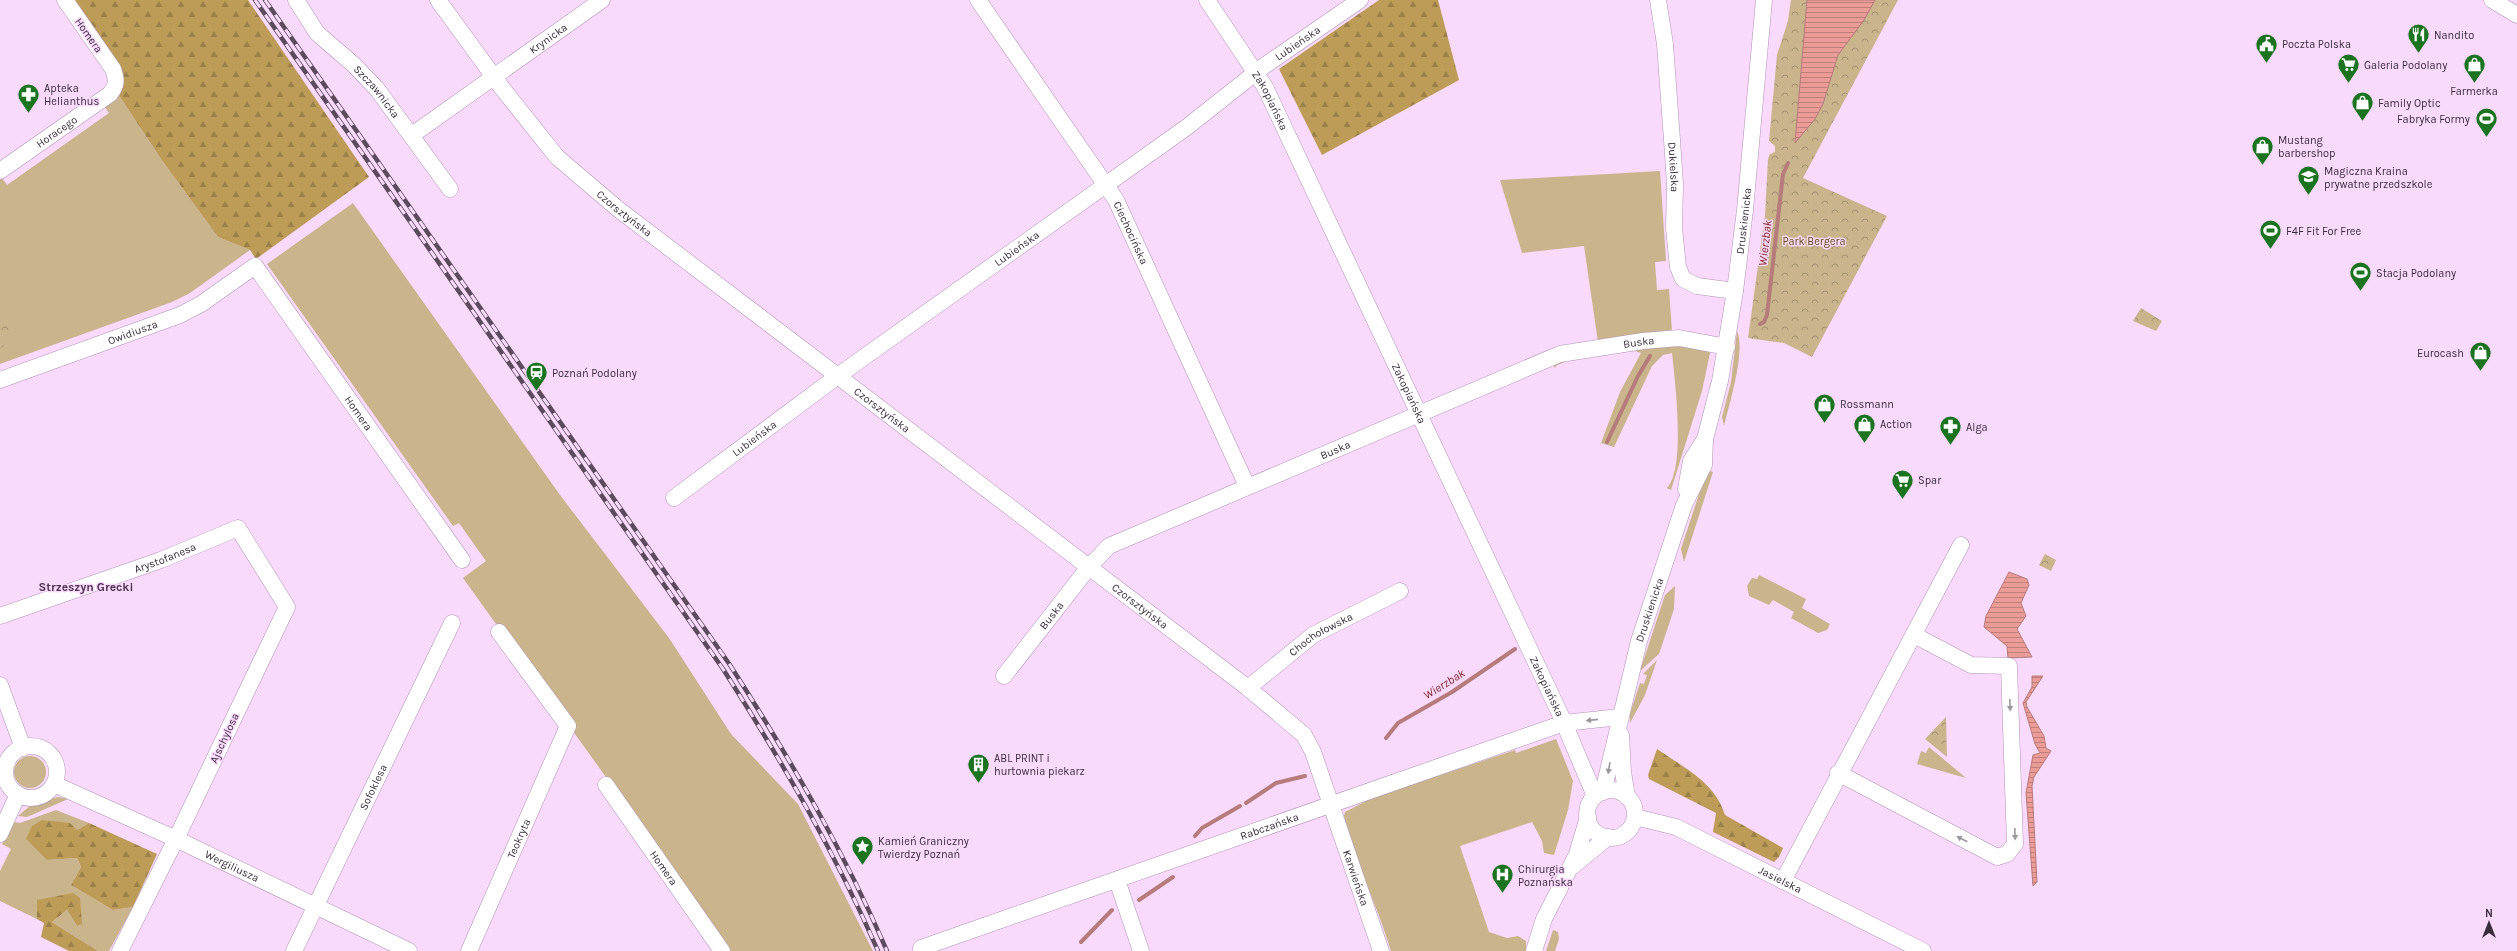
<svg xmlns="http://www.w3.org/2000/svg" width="2517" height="951" font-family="Karla,sans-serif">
  <defs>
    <pattern id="forest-firs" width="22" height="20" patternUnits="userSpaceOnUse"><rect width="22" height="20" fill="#bd9c57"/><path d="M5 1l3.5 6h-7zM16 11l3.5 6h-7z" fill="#9b8049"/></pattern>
    <pattern id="park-crowns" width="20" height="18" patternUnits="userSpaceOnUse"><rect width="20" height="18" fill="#c9b48c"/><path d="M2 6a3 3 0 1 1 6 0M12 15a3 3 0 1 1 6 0" fill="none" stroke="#a49374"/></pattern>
    <pattern id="water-rules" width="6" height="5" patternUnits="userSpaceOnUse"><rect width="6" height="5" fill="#eb9c97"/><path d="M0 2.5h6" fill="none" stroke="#bf807c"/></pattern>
  </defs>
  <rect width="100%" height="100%" fill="#f9d9fc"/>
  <path fill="#c9b48c" d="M 118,94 L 161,159 L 218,237 L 250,250 L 190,293 L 172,302 L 0,364 L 0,179 L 2,178 L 7,185 L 109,113 L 104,106 Z
    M 1660,171 L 1666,261 L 1655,262 L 1657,290 L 1669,289 L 1672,331 L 1598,342 L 1584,246 L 1522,253 L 1500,180 Z
    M 353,203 L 560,495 L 669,638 L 731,734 L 798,804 L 873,951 L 727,951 L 641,826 L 463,578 L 486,561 L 459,523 L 453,526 L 267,264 Z
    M 1737,331 C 1746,351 1729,405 1724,426 L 1722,417 L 1731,382 Z
    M 1673,343 L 1708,350 L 1710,353 L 1702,391 L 1671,490 L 1667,488 C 1686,468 1675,381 1672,353 L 1663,355 L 1652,366 L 1614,447 L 1601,443 L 1620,392 L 1641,353 L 1635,351 C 1618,353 1565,356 1554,368 L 1554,360 Z
    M 1707,470 L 1713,472 L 1684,562 L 1681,549 Z
    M 1759,575 L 1806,599 L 1802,608 L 1830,624 L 1827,630 L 1818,633 L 1791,618 L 1794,612 L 1773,600 L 1769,605 L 1749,596 L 1747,586 L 1752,578 L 1757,579 Z
    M 1675,586 L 1674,609 L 1659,654 L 1640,671 L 1665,595 Z
    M 1657,660 L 1645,695 L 1630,723 L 1630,714 L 1640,683 L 1644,684 L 1647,675 L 1643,674 Z
    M 1556,739 L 1573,781 L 1568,810 L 1554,855 L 1544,853 L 1542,841 L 1532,822 L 1460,846 L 1489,932 L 1507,938 L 1518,936 L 1526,941 L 1526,951 L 1391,951 C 1377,905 1356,863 1344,816 L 1345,812 L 1372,798 L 1515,750 L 1516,753 Z
    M 1929,747 L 1966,778 L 1917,764 L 1921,751 L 1926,753 Z
    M14 772a16 16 0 1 1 32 0a16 16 0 1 1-32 0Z
    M 58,797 L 68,799 L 27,817 L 18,816 L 31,805 Z
    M 56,810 L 89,823 L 77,830 L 47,860 L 77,858 L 81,867 L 71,885 L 113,910 L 133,907 L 109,951 L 98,951 L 52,922 L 67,910 L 77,926 L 80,898 L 37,900 L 37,919 L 0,901 L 0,871 L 11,849 L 2,844 L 14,822 L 20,823 Z
    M 1553,930 L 1558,932 L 1559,939 L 1555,951 L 1546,951 Z"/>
  <path fill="url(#forest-firs)" d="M 74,0 L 248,0 L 369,177 L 256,259 L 250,250 L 218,237 L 161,159 L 118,94 Z
    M 1379,0 L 1438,0 L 1459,80 L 1322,155 L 1279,69 Z
    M 1657,749 C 1684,768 1715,782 1725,815 L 1783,848 L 1779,857 L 1774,862 L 1713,832 L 1716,813 L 1649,779 L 1648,775 Z
    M 42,820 L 70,823 L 77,830 L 89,823 L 157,854 L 133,907 L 113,910 L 71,885 L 81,867 L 77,858 L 47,860 L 26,839 L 32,826 Z
    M 73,893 L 80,898 L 82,924 L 77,926 L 67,910 L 52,922 L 98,951 L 69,951 L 41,937 L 44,923 L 37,919 L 37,900 Z"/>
  <path fill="url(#park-crowns)" d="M 1791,0 L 1898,0 L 1803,178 L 1887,216 L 1812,357 L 1784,343 L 1748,338 L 1765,215 L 1768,159 L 1770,154 L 1775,152 L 1775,146 L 1769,141 L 1777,55 L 1788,21 Z
    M 2141,308 L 2162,321 L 2156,331 L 2133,321 Z
    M 0,319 L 12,332 L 0,351 Z
    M 2045,554 L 2056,560 L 2051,571 L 2039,565 Z
    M 1946,717 L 1947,757 L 1925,739 Z"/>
  <path fill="url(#water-rules)" stroke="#b67b7b" d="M 1807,0 L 1875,0 L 1864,20 L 1838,55 L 1823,104 L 1815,119 L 1795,143 Z
    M 2009,572 L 2027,579 L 2029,585 L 2021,603 L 2026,616 L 2017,629 L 2032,657 L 2008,658 L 2007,646 L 1984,627 L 1986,616 Z
    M 2032,676 L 2043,676 L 2026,702 L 2027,707 L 2044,736 L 2046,748 L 2051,751 L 2034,777 L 2032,786 L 2037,882 L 2033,886 L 2026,793 L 2033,755 L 2040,753 L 2035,744 L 2023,703 L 2032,687 Z"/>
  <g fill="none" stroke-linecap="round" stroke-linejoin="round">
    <path stroke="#b67b7b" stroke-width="4" d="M 1760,324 L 1764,322 L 1767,315 L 1783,174 L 1788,163
      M 1607,442 L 1638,376 L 1650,356
      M 1386,738 L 1398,723 L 1452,692 L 1515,649
      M 1246,803 L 1276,783 L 1305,776
      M 1195,836 L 1202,828 L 1240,806
      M 1139,900 L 1173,877
      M 1081,942 L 1112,910"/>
    <defs>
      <g id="minor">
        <path id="s1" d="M 296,0 L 317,33 L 354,65 L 377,89 L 450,189"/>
        <path id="s2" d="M 438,0 L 502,88 L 557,157 L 618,209 L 1248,688 L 1304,735 L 1313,752 L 1381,951"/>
        <path id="s3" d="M 978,0 L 1116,200 L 1247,486"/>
        <path id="s4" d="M 1207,0 L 1265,87 L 1561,716 L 1595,796"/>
        <path id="s5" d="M 1658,0 L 1665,44 L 1672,140 L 1675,184 L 1674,228 L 1678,267 L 1683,279 L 1697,286 L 1735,291"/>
        <path d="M 2492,0 L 2517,15"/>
        <path id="s6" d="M 412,135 L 602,0"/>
        <path id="s7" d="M 0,171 L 110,94 C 117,85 117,80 113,69 L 65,0"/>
        <path id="s8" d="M 0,380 L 180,315 L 201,304 L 255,266 L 462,560"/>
        <path d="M 1686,489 L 1691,461 L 1705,439"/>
        <path id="s9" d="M 674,498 L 839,375 L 1187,127 L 1264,66 L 1360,0"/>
        <path id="s10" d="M 0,616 L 161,560 L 238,528 L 287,607 L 176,839 L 120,951"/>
        <path id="s11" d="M 1004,676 L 1089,567 L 1109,546 L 1560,354 L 1643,341 L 1679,338 L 1727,347"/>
        <path d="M 0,685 L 23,748"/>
        <path id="s12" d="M 1248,688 L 1313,635 L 1400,591"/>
        <path d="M 1621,735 L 1623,772 L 1627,797"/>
        <circle cx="31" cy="772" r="26"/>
        <path d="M 1838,773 L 1997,857 L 2007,854 L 2015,844 L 2009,666 L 1971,665 L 1914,635"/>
        <path id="s13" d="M 54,784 L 176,839 L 409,951"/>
        <path id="s14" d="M 606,785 L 722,951"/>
        <circle cx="1611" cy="814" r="24"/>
        <path id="s15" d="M 1603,792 L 1639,641 L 1684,505 L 1704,465 L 1705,439 L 1720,381 L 1735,291 L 1745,210 L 1764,0"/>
        <path id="s16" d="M 1635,817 L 1676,827 L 1923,951"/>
        <path d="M 0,834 L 18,794"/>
        <path d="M 1573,866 L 1608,837"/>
        <path d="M 1117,880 L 1141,951"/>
        <path d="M 1783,881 L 1961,545"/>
        <path id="s17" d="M 921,948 L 1564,723 L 1620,717"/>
        <path id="s18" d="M 294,951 L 452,623"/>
        <path id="s19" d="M 469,951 L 568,726 L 499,632"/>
        <path d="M 1534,951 L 1544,919 L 1577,854 L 1588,817"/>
      </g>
    </defs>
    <use href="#minor" stroke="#b294b5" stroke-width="17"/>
    <use href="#minor" stroke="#fff" stroke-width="16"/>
    <defs>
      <path id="rail" d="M 255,0 L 723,669 C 781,760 835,852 878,951
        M 265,0 L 730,665 C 789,757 844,851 887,951"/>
    </defs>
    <use href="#rail" stroke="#5b4b5d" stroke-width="4.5"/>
    <use href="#rail" stroke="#f9d9fc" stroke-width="3" stroke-dasharray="9" stroke-linecap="butt"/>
  </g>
  <defs><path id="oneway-solid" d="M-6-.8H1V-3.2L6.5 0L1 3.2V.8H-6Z"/></defs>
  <g fill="#9c969d">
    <use href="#oneway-solid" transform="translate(2010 705) rotate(88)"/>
    <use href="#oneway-solid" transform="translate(1592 720) rotate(174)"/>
    <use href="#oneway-solid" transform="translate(1609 768) rotate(99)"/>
    <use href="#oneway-solid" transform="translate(2015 834) rotate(88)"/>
    <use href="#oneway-solid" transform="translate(1962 839) rotate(-153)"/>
  </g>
  <defs>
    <symbol id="restaurant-pin" viewBox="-11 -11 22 30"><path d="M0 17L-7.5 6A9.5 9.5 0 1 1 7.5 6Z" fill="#19731f" stroke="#f9d9fc"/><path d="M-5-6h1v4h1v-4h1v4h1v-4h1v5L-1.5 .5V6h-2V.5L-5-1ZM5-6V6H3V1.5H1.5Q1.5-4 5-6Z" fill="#fff"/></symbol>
    <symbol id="civic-pin" viewBox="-11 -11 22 30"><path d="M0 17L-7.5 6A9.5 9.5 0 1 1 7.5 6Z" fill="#19731f" stroke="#f9d9fc"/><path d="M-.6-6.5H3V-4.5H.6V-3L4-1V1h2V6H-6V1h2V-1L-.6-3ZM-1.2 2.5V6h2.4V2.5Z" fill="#fff"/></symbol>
    <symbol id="supermarket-pin" viewBox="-11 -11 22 30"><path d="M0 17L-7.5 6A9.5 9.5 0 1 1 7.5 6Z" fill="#19731f" stroke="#f9d9fc"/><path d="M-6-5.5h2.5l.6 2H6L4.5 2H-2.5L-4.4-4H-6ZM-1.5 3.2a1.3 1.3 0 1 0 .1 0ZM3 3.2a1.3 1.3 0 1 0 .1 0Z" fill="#fff"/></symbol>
    <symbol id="shop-pin" viewBox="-11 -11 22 30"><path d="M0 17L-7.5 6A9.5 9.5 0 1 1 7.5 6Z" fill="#19731f" stroke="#f9d9fc"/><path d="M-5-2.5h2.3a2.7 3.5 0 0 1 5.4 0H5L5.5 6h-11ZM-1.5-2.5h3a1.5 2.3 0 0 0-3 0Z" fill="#fff"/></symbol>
    <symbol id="pharmacy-pin" viewBox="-11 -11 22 30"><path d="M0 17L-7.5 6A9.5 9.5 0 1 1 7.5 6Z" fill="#19731f" stroke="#f9d9fc"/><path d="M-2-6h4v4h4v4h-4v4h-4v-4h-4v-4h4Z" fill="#fff"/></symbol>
    <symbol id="stadium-pin" viewBox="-11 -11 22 30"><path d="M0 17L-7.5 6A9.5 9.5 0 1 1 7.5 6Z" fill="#19731f" stroke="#f9d9fc"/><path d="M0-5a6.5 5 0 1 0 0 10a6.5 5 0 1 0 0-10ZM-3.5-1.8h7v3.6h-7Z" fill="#fff"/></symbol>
    <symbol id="school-pin" viewBox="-11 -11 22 30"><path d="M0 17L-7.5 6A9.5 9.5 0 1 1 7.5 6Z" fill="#19731f" stroke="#f9d9fc"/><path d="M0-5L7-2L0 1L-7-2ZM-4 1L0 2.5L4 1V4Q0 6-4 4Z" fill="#fff"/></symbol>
    <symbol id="station-pin" viewBox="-11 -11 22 30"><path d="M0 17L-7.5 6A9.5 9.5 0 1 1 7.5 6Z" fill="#19731f" stroke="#f9d9fc"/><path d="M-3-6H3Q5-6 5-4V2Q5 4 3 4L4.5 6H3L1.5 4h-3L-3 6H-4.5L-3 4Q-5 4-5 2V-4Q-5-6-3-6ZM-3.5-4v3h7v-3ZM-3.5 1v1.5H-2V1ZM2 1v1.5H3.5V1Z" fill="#fff"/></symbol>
    <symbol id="building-pin" viewBox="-11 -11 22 30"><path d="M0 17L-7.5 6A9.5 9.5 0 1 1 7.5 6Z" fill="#19731f" stroke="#f9d9fc"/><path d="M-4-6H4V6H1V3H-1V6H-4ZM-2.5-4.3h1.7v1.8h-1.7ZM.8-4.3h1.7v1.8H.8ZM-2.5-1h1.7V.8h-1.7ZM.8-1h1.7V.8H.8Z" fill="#fff"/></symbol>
    <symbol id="sight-pin" viewBox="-11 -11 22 30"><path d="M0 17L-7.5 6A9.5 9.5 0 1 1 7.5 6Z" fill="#19731f" stroke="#f9d9fc"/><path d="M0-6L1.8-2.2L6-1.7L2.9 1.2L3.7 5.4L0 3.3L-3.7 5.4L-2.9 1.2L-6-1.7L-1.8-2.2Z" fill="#fff"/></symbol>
    <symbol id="hospital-pin" viewBox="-11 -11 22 30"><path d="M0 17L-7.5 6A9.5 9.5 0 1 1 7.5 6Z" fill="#19731f" stroke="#f9d9fc"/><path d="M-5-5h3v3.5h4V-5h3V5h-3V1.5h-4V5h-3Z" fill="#fff"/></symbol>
  </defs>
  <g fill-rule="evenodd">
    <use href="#restaurant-pin" x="2406" y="22" width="25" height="34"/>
    <use href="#civic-pin" x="2254" y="32" width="25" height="34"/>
    <use href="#supermarket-pin" x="2336" y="52" width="25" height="34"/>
    <use href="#shop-pin" x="2462" y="52" width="25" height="34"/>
    <use href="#pharmacy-pin" x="16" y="82" width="25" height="34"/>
    <use href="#shop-pin" x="2350" y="90" width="25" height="34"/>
    <use href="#stadium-pin" x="2474" y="106" width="25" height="34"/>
    <use href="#shop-pin" x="2250" y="134" width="25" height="34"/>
    <use href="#school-pin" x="2296" y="164" width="25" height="34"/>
    <use href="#stadium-pin" x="2258" y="218" width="25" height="34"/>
    <use href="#stadium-pin" x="2348" y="260" width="25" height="34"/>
    <use href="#shop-pin" x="2468" y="340" width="25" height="34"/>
    <use href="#station-pin" x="524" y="360" width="25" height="34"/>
    <use href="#shop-pin" x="1812" y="392" width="25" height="34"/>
    <use href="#shop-pin" x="1852" y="412" width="25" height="34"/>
    <use href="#pharmacy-pin" x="1938" y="414" width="25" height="34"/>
    <use href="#supermarket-pin" x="1890" y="468" width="25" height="34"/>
    <use href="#building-pin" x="966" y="752" width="25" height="34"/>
    <use href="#sight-pin" x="850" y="834" width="25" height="34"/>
    <use href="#hospital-pin" x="1490" y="862" width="25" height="34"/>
  </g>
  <g text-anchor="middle" stroke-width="3" stroke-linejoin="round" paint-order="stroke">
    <g font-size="11" fill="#392d3b" stroke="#f9d9fc">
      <text transform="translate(89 35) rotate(55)" y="4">Homera</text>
      <text dy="4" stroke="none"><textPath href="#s6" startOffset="167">Krynicka</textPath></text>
      <text dy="4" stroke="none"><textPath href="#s9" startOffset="772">Lubieńska</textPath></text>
      <text dy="4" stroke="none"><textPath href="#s1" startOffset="123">Szczawnicka</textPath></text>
      <text dy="4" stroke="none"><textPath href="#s4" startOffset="119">Zakopiańska</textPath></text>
      <text dy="4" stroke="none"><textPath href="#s7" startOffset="69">Horacego</textPath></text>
      <text dy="4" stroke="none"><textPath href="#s5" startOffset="168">Dukielska</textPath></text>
      <text dy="4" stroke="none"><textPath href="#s2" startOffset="285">Czorsztyńska</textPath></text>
      <text dy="4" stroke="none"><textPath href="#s15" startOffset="591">Druskienicka</textPath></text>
      <text dy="4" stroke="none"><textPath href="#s3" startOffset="279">Ciechocińska</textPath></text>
      <text dy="4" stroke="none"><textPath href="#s9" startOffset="424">Lubieńska</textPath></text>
      <text dy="4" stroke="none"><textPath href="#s8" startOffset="141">Owidiusza</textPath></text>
      <text dy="4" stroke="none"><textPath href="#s11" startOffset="737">Buska</textPath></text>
      <text dy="4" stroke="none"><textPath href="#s4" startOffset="443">Zakopiańska</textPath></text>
      <text dy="4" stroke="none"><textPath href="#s2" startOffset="609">Czorsztyńska</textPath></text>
      <text dy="4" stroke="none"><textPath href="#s8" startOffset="461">Homera</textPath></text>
      <text dy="4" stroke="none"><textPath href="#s9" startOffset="100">Lubieńska</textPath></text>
      <text dy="4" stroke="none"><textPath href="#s11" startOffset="413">Buska</textPath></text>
      <text dy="4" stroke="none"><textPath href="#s10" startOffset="175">Arystofanesa</textPath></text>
      <text dy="4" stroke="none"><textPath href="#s2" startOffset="933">Czorsztyńska</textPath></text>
      <text dy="4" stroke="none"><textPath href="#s15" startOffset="188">Druskienicka</textPath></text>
      <text dy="4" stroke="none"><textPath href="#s11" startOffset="77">Buska</textPath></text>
      <text dy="4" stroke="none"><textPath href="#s12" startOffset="91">Chochołowska</textPath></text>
      <text dy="4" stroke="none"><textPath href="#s4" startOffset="767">Zakopiańska</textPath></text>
      <text transform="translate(224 738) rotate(-65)" y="4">Ajschylosa</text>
      <text dy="4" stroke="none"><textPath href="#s18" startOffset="182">Sofoklesa</textPath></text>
      <text dy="4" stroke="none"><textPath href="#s17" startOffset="369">Rabczańska</textPath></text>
      <text dy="4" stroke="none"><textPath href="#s19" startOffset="123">Teokryta</textPath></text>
      <text dy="4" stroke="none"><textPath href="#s13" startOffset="196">Wergiliusza</textPath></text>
      <text dy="4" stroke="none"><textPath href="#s14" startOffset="101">Homera</textPath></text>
      <text dy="4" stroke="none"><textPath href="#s2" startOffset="1294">Karwieńska</textPath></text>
      <text dy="4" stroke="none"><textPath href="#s16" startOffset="159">Jasielska</textPath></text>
    </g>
    <g font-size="11" fill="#392d3b" stroke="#f9d9fc" text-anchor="start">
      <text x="2434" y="39">Nandito</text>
      <text x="2282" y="48">Poczta Polska</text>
      <text x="2364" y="69">Galeria Podolany</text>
      <text x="44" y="92">Apteka<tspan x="44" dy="13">Helianthus</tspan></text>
      <text x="2474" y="95" text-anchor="middle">Farmerka</text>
      <text x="2378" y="107">Family Optic</text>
      <text x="2470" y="123" text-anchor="end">Fabryka Formy</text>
      <text x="2278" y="144">Mustang<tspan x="2278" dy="13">barbershop</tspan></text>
      <text x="2324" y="175">Magiczna Kraina<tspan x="2324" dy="13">prywatne przedszkole</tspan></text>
      <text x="2286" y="235">F4F Fit For Free</text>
      <text x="2376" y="277">Stacja Podolany</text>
      <text x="2464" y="357" text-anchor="end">Eurocash</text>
      <text x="552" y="377">Poznań Podolany</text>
      <text x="1840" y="408">Rossmann</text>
      <text x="1880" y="428">Action</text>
      <text x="1966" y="431">Alga</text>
      <text x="1918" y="484">Spar</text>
      <text x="994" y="762">ABL PRINT i<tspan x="994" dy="13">hurtownia piekarz</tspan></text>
      <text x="878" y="845">Kamień Graniczny<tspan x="878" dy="13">Twierdzy Poznań</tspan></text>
      <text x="1518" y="873">Chirurgia<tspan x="1518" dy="13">Poznańska</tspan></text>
    </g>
    <g font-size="11" fill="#644c17" stroke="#f9d9fc">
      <text x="1814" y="245">Park Bergera</text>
    </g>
    <g font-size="12" font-style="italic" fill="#822728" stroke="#f9d9fc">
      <text transform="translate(1765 243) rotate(-83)" y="4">Wierzbak</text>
      <text transform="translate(1444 684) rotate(-32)" y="4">Wierzbak</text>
    </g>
    <g font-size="12" font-weight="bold" fill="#4c324e" stroke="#f9d9fc">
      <text x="86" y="591">Strzeszyn Grecki</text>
    </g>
  </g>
  <g transform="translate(2489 923)" stroke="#f9d9fc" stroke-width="3" paint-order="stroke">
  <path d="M0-3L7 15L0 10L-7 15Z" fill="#392d3b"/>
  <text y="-6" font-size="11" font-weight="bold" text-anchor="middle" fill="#392d3b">N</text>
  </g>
</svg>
